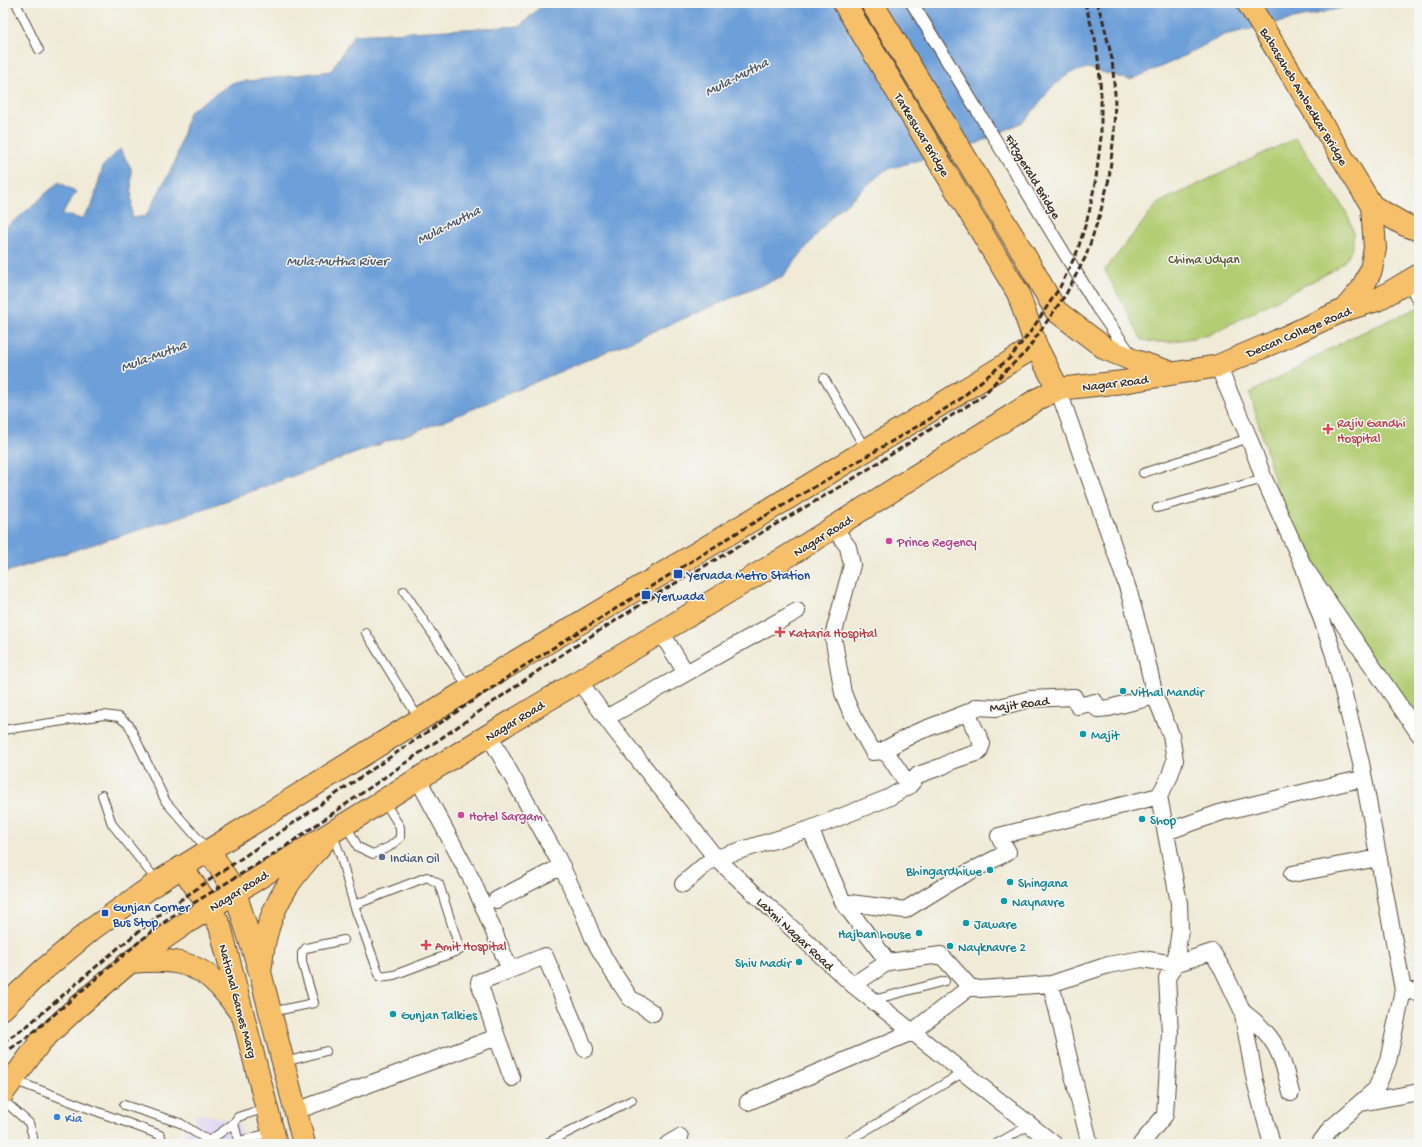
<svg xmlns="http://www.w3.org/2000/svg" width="1422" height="1147" font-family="'Gochi Hand',sans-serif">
  <rect width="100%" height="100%" fill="#f6f6f2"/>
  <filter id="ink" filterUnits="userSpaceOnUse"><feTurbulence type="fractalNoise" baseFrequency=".025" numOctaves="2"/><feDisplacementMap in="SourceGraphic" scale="8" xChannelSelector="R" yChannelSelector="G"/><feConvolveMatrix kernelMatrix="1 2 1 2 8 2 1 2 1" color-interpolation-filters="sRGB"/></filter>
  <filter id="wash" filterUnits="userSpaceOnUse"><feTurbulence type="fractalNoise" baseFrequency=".012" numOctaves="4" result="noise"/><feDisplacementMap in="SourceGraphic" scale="16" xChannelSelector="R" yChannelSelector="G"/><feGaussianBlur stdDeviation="0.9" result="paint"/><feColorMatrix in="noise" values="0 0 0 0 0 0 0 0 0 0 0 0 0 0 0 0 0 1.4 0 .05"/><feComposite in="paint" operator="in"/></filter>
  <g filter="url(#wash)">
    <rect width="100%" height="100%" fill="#f0ead6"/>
    <path fill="#dfd5f5" d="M 199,1114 L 236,1121 L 245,1138 L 247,1144 L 177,1144 Z"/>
    <path fill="#b2cd73" stroke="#767c48" d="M 1296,138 C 1305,152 1315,165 1324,179 C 1339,201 1367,232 1346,259 C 1343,264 1336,268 1332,271 L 1209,335 L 1170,342 L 1154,342 L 1142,340 L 1105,270 L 1158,203 Z
      M 1419,307 L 1419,726 L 1303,565 L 1278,493 L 1250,393 L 1350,338 Z"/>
    <path fill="#6d9fd8" stroke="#54647b" d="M 544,3 L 1364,3 L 1224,35 L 1174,61 L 1130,80 L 1088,68 L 1070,73 L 1051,88 L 1025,121 L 978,143 L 885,170 L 832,216 L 783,276 L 449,419 L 192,513 L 3,573 L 3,229 L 17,219 L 59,182 L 76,192 L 62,214 L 81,219 L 92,206 L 103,166 L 120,149 L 131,168 L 132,218 L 146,216 L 175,162 L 189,112 L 232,83 L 331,71 L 354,35 L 520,26 Z"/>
  </g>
  <g filter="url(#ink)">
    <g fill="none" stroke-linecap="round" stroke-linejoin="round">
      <defs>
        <path id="service" d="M 16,3 L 39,50
          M 1407,283 L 1419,305
          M 824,378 L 866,450
          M 1143,473 L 1249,438
          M 1157,508 L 1264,479
          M 404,591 L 469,689
          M 366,633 L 419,719
          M 3,730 L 104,715 L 119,717 L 129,725 L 166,802 L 208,850
          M 102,795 L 112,824 L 157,881
          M 346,825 L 358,847 L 373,854 L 389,847 L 400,838 L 400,827 L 384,801
          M 332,833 L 340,854 L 354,905 L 380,977 L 394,975 L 460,950 L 439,884 L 427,877 L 354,905
          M 873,1000 L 945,981
          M 271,1012 L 314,1003 L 302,962 L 302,953 L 306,948 L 344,940
          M 285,1062 L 326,1051
          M 13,1080 L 160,1135 L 162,1139 L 163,1144
          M 3,1100 L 29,1123 L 33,1137 L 30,1144
          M 124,1105 L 180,1123 L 209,1141 L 210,1144
          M 234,1123 L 239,1144
          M 209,1141 L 234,1123 L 238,1117 L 266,1108
          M 239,1141 L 273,1132
          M 545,1144 L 632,1100
          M 843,1144 L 964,1072
          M 996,1144 L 1030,1125"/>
        <path id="pedestrian" d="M 912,3 L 1097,307 L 1132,357"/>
        <path id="minor" d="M 1218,366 L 1249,438 L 1264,479 L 1303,565 L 1419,734
          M 1058,389 L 1111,539 L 1128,589 L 1143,643 L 1155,696 L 1171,735 L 1175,760 L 1169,778 L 1159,796 L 1179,903 L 1180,930 L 1175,964 L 1167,978 L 1170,1033 L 1165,1115 L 1141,1144
          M 834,528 L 848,547 L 852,565 L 833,636 L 843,693 L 850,710 L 873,752 L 882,751 L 889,756 L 909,786
          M 1303,565 L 1334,655 L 1361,763 L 1403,990 L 1388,1061 L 1376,1089 L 1331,1128 L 1319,1144
          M 661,632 L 686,673
          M 579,681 L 614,729 L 716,858 L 853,985 L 1054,1144
          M 606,718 L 797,611
          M 489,735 L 558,859 L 582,910 L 594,940 L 612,971 L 630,998 L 653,1013
          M 882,751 L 915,733 L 969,712 L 977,707 L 996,708 L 1030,699 L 1074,697 L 1078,706 L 1095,702 L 1098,709 L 1109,708 L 1155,696
          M 418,779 L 473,882 L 510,970 L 545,956 L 585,1049
          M 810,829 L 843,902 L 888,962
          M 1166,832 L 1222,812 L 1364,778
          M 1292,874 L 1379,858
          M 683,884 L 707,863 L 716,858 L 810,829 L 888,798 L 909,786 L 918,775 L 943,766 L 952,761 L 979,752 L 982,744 C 978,733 970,724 969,712
          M 496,900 L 562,866
          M 843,902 L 905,910 L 952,881 L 1008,852 L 999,836 L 1159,796
          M 510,970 L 479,982 L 497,1037 L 512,1078
          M 1051,984 L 1089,1141 L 1088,1144
          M 853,985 L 888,962 L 941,955 L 970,987 L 980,989 L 1051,984 L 1108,965 L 1142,959 L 1175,964 L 1212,952 L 1223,970 L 1242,1010 L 1255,1081 L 1271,1141
          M 1403,990 L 1419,992
          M 1243,1012 C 1277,1037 1281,1053 1291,1093
          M 748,1102 L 912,1032 L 970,987
          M 1361,1103 L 1419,1092
          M 296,1111 L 497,1037
          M 668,1144 L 680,1137"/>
        <path id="primary" d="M 1372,206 L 1405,225 L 1419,230
          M 1344,310 L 1377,300 L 1419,275
          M 209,850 L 235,892 L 260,972 L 304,1144
          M 182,867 L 210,908 L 220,926 L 276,1144
          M 261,966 C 263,940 271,913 285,890 C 296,871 313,855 327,838"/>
        <path id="trunk" d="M 872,3 L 1026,258 L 1056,311 L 1106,349 L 1135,361 L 1169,372
          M 1036,346 L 1058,389
          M 131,962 C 165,959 196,959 220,987 C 229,996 236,1007 243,1016
          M 3,1008 L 42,971 L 92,929 L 158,882 L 453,699 L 762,514 L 1036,346 L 1018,293 L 844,3
          M 3,1093 L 41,1041 L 76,1008 L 130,962 L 186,923 L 479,741 L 788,556 L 1038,399 L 1058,389 L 1123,382 L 1218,366 L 1277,341 L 1344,310 L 1362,289 L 1371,270 L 1375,248 L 1372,206 L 1248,3"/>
      </defs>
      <use href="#service" stroke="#56473a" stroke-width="10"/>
      <use href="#pedestrian" stroke="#56473a" stroke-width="14"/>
      <use href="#minor" stroke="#56473a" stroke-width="18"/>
      <use href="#primary" stroke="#56473a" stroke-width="24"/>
      <use href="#trunk" stroke="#56473a" stroke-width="24"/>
      <use href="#service" stroke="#fff" stroke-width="8"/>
      <use href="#pedestrian" stroke="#fff" stroke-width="12"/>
      <use href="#minor" stroke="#fff" stroke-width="16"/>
      <use href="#primary" stroke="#f6c06b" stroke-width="22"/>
      <use href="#trunk" stroke="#f6c06b" stroke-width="22"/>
      <path stroke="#3b2a1e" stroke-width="3" stroke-dasharray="6 3" stroke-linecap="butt" d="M 3,1042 L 27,1026 L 118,948 L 167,909 L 524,666 L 743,529 L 928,420 L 959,400 L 979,383 L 1010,358 L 1031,331 L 1060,287 L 1077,252 L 1089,213 L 1096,178 L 1101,137 L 1101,96 L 1099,65 L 1095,39 L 1085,3
        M 3,1054 L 30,1035 L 140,941 L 171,917 L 280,850 L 558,657 L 662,591 L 848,482 L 984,395 L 1004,372 L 1025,353 L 1066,294 L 1086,256 L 1100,214 L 1109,179 L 1114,134 L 1115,94 L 1112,59 L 1103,21 L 1097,3"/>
    </g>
  </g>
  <g fill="#e0444e" stroke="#f6f6f2" stroke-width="1.5">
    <path d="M1326 423h4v4h4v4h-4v4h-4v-4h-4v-4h4z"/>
    <path d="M778 626h4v4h4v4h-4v4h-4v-4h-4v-4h4z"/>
    <path d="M424 939h4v4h4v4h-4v4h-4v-4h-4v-4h4z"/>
  </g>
  <g fill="#d1479c" stroke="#f6f6f2" stroke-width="1.5">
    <circle cx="889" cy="541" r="4"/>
    <circle cx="461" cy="815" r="4"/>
  </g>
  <g fill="#1a4fb4" stroke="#f6f6f2" stroke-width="1.5">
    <rect x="673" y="569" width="10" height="10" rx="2"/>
    <rect x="641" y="590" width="10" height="10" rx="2"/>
    <rect x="101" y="909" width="8" height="8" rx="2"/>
  </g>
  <g fill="#0f9aa8" stroke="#f6f6f2" stroke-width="1.5">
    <circle cx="1123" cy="691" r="4"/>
    <circle cx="1083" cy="734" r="4"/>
    <circle cx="1142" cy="819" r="4"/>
    <circle cx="990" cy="870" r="4"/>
    <circle cx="1010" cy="882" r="4"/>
    <circle cx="1004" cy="901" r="4"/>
    <circle cx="966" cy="923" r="4"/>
    <circle cx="919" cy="933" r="4"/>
    <circle cx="950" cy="946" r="4"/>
    <circle cx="799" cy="962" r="4"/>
    <circle cx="393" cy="1014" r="4"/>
  </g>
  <circle fill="#5c6f8a" stroke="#f6f6f2" stroke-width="1.5" cx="382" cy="857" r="4"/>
  <circle fill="#3f7fe0" stroke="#f6f6f2" stroke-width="1.5" cx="57" cy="1117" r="4"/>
  <g text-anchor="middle" stroke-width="3" stroke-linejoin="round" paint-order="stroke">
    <g font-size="13" fill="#3b2a1e" stroke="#f6f6f2">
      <text transform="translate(1305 96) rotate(59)" y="5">Babasaheb Ambedkar Bridge</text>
      <text transform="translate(923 134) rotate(59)" y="5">Tarkeswar Bridge</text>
      <text transform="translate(1034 176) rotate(59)" y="5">Fitzgerald Bridge</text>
      <text transform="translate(1298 331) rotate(-23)" y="5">Deccan College Road</text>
      <text transform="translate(1115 382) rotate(-7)" y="5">Nagar Road</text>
      <text transform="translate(822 535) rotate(-32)" y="5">Nagar Road</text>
      <text transform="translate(1019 703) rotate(-7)" y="5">Majit Road</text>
      <text transform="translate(514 720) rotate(-31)" y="5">Nagar Road</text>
      <text transform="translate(238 890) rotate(-32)" y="5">Nagar Road</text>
      <text transform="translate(796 933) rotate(43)" y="5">Laxmi Nagar Road</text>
      <text transform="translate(239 1001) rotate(75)" y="5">National Games Marg</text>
    </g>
    <g font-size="13" fill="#595333" stroke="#f6f6f2">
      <text x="1204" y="263">Chima Udyan</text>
    </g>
    <g font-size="13" fill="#be3a42" stroke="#f6f6f2" text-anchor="start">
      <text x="1337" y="427">Rajiv Gandhi<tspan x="1337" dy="15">Hospital</tspan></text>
      <text x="789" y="637">Kataria Hospital</text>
      <text x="435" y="950">Amit Hospital</text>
    </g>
    <g font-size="13" fill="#b23c85" stroke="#f6f6f2" text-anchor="start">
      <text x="897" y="546">Prince Regency</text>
      <text x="469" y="820">Hotel Sargam</text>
    </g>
    <g font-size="13" fill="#164399" stroke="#f6f6f2" text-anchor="start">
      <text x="687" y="579">Yervada Metro Station</text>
      <text x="655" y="600">Yerwada</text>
      <text x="113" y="911">Gunjan Corner<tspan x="113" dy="15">Bus Stop</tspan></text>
    </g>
    <g font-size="13" fill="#0d838f" stroke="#f6f6f2" text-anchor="start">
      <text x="1131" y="696">Vithal Mandir</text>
      <text x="1091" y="739">Majit</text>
      <text x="1150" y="824">Shop</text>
      <text x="982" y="875" text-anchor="end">Bhingardhiwe</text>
      <text x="1018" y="887">Shingana</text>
      <text x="1012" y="906">Naynavre</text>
      <text x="974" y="928">Jaware</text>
      <text x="911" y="938" text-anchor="end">Hajban house</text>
      <text x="958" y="951">Nayknavre 2</text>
      <text x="791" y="967" text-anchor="end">Shiv Madir</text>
      <text x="401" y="1019">Gunjan Talkies</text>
    </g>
    <g font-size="13" fill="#4e5e75" stroke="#f6f6f2" text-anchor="start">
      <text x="390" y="862">Indian Oil</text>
    </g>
    <g font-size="13" fill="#366cbe" stroke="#f6f6f2" text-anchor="start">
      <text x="65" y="1122">Kia</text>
    </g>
    <g font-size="14" font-style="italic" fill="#4f5968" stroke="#f6f6f2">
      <text transform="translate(736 76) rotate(-27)" y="5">Mula-Mutha</text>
      <text transform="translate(448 224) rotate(-27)" y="5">Mula-Mutha</text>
      <text x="337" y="265">Mula-Mutha River</text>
      <text transform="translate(153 355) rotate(-20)" y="5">Mula-Mutha</text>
    </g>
  </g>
  <rect width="1422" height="1147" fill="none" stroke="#f6f6f2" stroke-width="16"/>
</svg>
